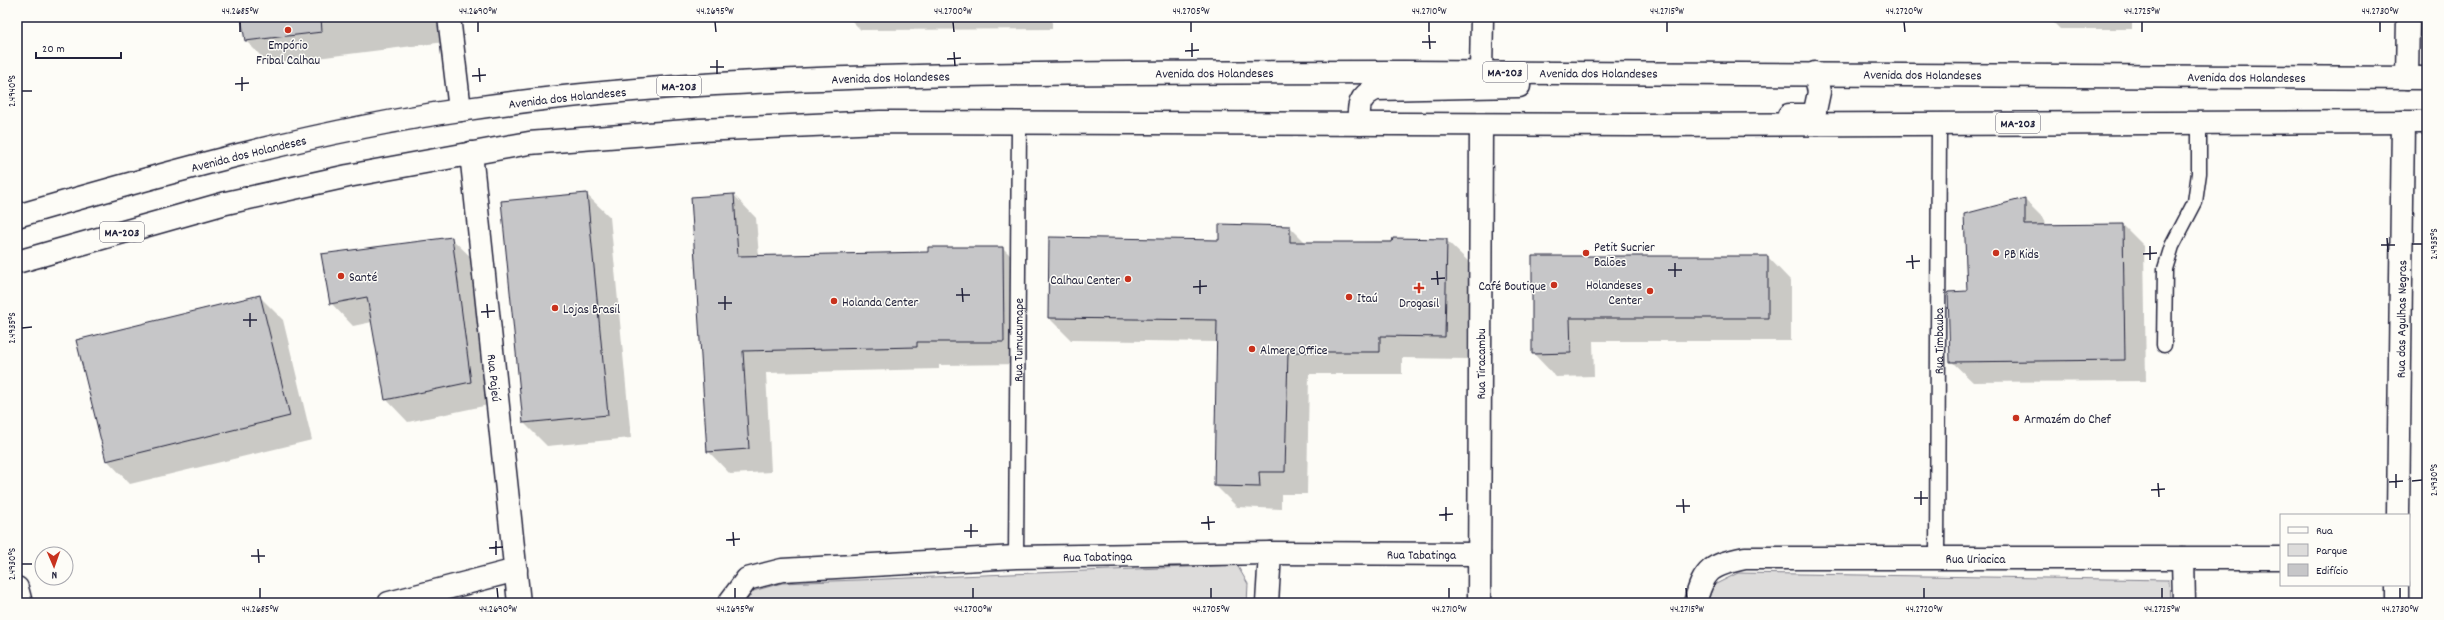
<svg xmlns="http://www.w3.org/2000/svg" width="2444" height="620" font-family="Dekko,sans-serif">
  <rect width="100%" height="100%" fill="#fdfcf7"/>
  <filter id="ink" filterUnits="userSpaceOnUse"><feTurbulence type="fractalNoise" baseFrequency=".025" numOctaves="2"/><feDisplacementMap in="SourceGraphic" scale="8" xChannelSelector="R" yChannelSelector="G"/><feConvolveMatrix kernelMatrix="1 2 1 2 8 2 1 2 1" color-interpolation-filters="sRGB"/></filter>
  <g filter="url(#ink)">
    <path fill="#dddcdb" stroke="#807f8b" d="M 1237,565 L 1248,584 L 1247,603 L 745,603 L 753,591 L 782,583 Z
      M 1738,573 L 2169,580 L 2170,603 L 1707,603 L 1714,585 Z"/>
    <path fill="#0003" d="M 242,17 L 441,17 L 445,42 L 269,64 L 246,41 Z
      M 591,17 L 651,17 L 651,18 L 596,22 Z
      M 848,17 L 1052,17 L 1052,29 L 861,30 Z
      M 1542,17 L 1635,17 L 1634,20 Z
      M 2048,17 L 2132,17 L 2132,29 L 2060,29 Z
      M 2339,17 L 2403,17 L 2402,19 Z
      M 586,194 L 610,217 L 631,438 L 547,446 L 524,423 Z
      M 734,195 L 756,218 L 759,257 L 929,253 L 1003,248 L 1025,270 L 1026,364 L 939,365 L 939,369 L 766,373 L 771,472 L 730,474 L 708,451 Z
      M 2024,199 L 2045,220 L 2046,226 L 2123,225 L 2144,246 L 2146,381 L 1973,382 L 1951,361 L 1968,292 Z
      M 1290,227 L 1306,243 L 1446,240 L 1469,262 L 1467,359 L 1402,358 L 1402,374 L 1309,374 L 1307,494 L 1281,494 L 1281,509 L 1237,507 L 1215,485 L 1218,342 L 1071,340 L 1049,318 L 1220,241 Z
      M 451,238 L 474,260 L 493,404 L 408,422 L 386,399 L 372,322 L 353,326 L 331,303 Z
      M 1533,257 L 1768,257 L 1791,281 L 1791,341 L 1593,341 L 1594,376 L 1556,377 L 1533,353 Z
      M 259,296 L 283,320 L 312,440 L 130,484 L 107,460 Z"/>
    <path fill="#c6c6c8" stroke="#22223b" d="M 241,17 L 321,17 L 322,32 L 245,41 Z
      M 587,193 L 608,415 L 523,423 L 501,201 Z
      M 734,194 L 738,256 L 928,252 L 928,247 L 1003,247 L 1004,342 L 917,342 L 917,347 L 743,351 L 749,449 L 707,452 L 691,197 Z
      M 2025,198 L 2025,225 L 2123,224 L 2125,360 L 1950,362 L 1948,292 L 1967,291 L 1964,214 Z
      M 1219,224 L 1290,226 L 1290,242 L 1392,242 L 1393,238 L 1447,239 L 1445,337 L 1380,336 L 1380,352 L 1288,352 L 1285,472 L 1259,472 L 1260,487 L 1214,486 L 1217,320 L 1048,318 L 1049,237 L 1219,240 Z
      M 452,237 L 471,382 L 385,400 L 367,297 L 330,304 L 321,254 Z
      M 1532,256 L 1768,256 L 1768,318 L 1570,318 L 1571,353 L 1532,354 Z
      M 260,295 L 290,416 L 106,461 L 76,340 Z"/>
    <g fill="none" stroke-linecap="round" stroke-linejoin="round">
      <defs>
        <g id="service">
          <path d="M 2164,345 L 2165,269 L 2172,246 L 2195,202 L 2199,173 L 2199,123"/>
          <path id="s1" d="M 1016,557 L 1019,123"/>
          <path id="s2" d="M 1937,558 L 1939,124"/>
        </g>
        <g id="minor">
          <path d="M 449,17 L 460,110"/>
          <path d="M 1481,72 L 1482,17"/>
          <path d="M 2407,78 L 2408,17"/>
          <path id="s3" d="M 471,153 L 519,603"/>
          <path id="s4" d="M 2398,515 L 2403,122"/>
          <path d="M 2183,558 L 2184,603"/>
          <path d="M 17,588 L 21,603"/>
          <path d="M 389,603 L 516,570"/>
          <path id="s5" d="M 729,603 L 747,579 L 782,570 L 1016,557 L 1270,553 L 1479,554"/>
          <path d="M 1267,603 L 1270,553"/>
          <path id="s6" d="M 1479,603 L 1481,125"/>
          <path id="s7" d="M 1695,603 C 1704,569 1711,565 1745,558 L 2281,558"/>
          <path d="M 2397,603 L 2397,585"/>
        </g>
        <g id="primary">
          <path d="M 1789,115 L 1807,115 L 1815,111 L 1819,92 L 1815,73"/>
          <path d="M 1360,124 C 1357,107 1359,96 1376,89 L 1519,86"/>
          <path id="s8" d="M 17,216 C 165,173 314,131 467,109 C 632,85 798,78 965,75 C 1111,72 1257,72 1404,72 C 1745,72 2086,75 2427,78"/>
          <path d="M 17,262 L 226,203 L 348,176 L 529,143 L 700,130 L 880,122 L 1634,125 L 2427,122"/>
        </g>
      </defs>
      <use href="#service" stroke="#22223b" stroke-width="17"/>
      <use href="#minor" stroke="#22223b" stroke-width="25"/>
      <use href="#primary" stroke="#22223b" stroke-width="25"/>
      <use href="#service" stroke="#fdfcf7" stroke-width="14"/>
      <use href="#minor" stroke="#fdfcf7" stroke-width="22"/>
      <use href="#primary" stroke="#fdfcf7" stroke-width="22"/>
    </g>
  </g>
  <path fill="none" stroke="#22223b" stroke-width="1.5" d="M 240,22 L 240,32M 478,22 L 478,32M 715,22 L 716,32M 953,22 L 954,32M 1191,22 L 1191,32M 1429,22 L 1429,32M 1667,22 L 1667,32M 1904,22 L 1905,32M 2142,22 L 2142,32M 2380,22 L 2380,32M 1429,35 L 1430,49M 1422,42 L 1436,42M 1192,43 L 1192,57M 1185,51 L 1199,50M 954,52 L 955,66M 947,59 L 961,58M 717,60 L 717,74M 710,67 L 724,67M 479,68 L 480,82M 472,76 L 486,75M 242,77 L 242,91M 235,84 L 249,83M 22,91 L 32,91M 2387,238 L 2388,252M 2412,244 L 2422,244M 2381,245 L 2395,245M 2150,246 L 2150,260M 2143,254 L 2157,253M 1912,255 L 1913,269M 1906,262 L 1920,261M 1675,263 L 1675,277M 1668,270 L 1682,270M 1437,271 L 1438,285M 1431,279 L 1445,278M 1200,280 L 1200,294M 1193,287 L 1207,286M 962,288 L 963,302M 956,295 L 970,295M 725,296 L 725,310M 718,303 L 732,303M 487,304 L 488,318M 481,312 L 495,311M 250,313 L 250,327M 243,320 L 257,320M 22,328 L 32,327M 2396,474 L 2396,488M 2412,481 L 2422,480M 2389,482 L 2403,481M 2158,483 L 2159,497M 2151,490 L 2165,489M 1921,491 L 1921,505M 1914,498 L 1928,498M 1683,499 L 1684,513M 1676,506 L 1690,506M 1446,507 L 1446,521M 1439,515 L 1453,514M 1208,516 L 1209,530M 1201,523 L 1215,522M 971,524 L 971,538M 964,531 L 978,531M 733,532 L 734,546M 726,540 L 740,539M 496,541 L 496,555M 489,548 L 503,547M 258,549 L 259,563M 251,556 L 265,556M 22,564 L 32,564M 260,588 L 260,598M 497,588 L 498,598M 735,588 L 735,598M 973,588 L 973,598M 1211,588 L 1211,598M 1449,588 L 1449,598M 1686,588 L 1687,598M 1924,588 L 1924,598M 2162,588 L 2162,598M 2400,588 L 2400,598"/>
  <g fill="#c8321e" stroke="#fdfcf7" stroke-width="1.5">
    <circle cx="288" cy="30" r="4"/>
    <circle cx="1586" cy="253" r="4"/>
    <circle cx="1996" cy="253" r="4"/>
    <circle cx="341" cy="276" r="4"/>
    <circle cx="1128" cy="279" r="4"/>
    <circle cx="1554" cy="285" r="4"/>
    <path d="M1417 282h4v4h4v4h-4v4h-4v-4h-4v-4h4z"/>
    <circle cx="1650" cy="291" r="4"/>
    <circle cx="1349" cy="297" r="4"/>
    <circle cx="834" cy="301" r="4"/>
    <circle cx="555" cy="308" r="4"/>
    <circle cx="1252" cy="349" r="4"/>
    <circle cx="2016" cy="418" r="4"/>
  </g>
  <g text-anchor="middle" stroke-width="3" stroke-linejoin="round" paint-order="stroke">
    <g fill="#fdfcf7" stroke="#646373" stroke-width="1">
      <rect x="1483" y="62" width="44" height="20" rx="3"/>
      <rect x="657" y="76" width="44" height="20" rx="3"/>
      <rect x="1996" y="113" width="44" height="20" rx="3"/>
      <rect x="100" y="222" width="44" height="20" rx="3"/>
    </g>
    <g font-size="12" font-weight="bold" fill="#22223b">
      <text x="1505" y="76">MA-203</text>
      <text x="679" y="90">MA-203</text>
      <text x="2018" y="127">MA-203</text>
      <text x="122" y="236">MA-203</text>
    </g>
    <g font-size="13" fill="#22223b" stroke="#fdfcf7" text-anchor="start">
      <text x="288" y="49" text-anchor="middle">Empório<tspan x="288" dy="15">Fribal Calhau</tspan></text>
      <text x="1594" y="251">Petit Sucrier<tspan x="1594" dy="15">Balões</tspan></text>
      <text x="2004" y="258">PB Kids</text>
      <text x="349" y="281">Santé</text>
      <text x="1120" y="284" text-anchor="end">Calhau Center</text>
      <text x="1642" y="289" text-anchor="end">Holandeses<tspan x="1642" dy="15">Center</tspan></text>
      <text x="1546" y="290" text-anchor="end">Café Boutique</text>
      <text x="1357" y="302">Itaú</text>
      <text x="842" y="306">Holanda Center</text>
      <text x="1419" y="307" text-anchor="middle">Drogasil</text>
      <text x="563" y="313">Lojas Brasil</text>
      <text x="1260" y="354">Almere Office</text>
      <text x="2024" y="423">Armazém do Chef</text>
    </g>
    <g font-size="13" fill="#22223b" stroke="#fdfcf7">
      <text dy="5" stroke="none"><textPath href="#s8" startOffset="1212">Avenida dos Holandeses</textPath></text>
      <text dy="5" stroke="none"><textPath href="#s8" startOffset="1596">Avenida dos Holandeses</textPath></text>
      <text dy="5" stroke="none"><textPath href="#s8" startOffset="1920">Avenida dos Holandeses</textPath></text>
      <text dy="5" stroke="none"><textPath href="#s8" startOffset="2244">Avenida dos Holandeses</textPath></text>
      <text dy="5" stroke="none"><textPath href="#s8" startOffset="888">Avenida dos Holandeses</textPath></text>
      <text dy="5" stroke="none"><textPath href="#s8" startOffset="564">Avenida dos Holandeses</textPath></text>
      <text dy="5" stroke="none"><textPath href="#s8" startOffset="240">Avenida dos Holandeses</textPath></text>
      <text dy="5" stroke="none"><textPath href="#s4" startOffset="196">Rua das Agulhas Negras</textPath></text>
      <text dy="5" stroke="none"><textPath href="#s1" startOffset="217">Rua Tumucumape</textPath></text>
      <text dy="5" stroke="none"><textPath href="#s2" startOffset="217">Rua Timbauba</textPath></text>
      <text dy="5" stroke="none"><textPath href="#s6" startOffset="239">Rua Tiracambu</textPath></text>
      <text dy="5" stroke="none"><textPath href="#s3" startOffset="226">Rua Pajeú</textPath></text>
      <text dy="5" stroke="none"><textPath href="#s5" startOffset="706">Rua Tabatinga</textPath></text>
      <text dy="5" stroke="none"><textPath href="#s5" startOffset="382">Rua Tabatinga</textPath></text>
      <text dy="5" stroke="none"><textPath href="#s7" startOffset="304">Rua Uriacica</textPath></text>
    </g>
  </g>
  <rect width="2444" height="620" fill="none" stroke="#fdfcf7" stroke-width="44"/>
  <rect x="2280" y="514" width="130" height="72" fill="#fdfcf7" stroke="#a5a5ac"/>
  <rect x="2288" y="527" width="20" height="6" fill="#fdfcf7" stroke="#a5a5ac"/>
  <text x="2316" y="534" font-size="12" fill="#22223b">Rua</text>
  <rect x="2288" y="544" width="20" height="12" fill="#dddcdb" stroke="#a5a5ac"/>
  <text x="2316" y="554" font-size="12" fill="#22223b">Parque</text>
  <rect x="2288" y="564" width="20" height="12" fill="#c6c6c8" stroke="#a5a5ac"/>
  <text x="2316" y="574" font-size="12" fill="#22223b">Edifício</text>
  <g transform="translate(54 566) rotate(178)"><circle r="19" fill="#fdfcf7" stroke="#a5a5ac"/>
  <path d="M0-3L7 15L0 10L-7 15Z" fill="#c8321e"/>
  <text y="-6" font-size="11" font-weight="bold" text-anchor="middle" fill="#22223b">N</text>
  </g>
  <path d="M36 52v6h85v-6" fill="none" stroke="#22223b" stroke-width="2"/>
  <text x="42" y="52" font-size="12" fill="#22223b" stroke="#fdfcf7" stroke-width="3" paint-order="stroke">20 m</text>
  <rect x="22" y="22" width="2400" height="576" fill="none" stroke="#22223b" stroke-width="1.5"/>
  <g font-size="10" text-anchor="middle" fill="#22223b">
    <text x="240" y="14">44.2685°W</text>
    <text x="478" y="14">44.2690°W</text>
    <text x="715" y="14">44.2695°W</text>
    <text x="953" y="14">44.2700°W</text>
    <text x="1191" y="14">44.2705°W</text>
    <text x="1429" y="14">44.2710°W</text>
    <text x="1667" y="14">44.2715°W</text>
    <text x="1904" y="14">44.2720°W</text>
    <text x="2142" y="14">44.2725°W</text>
    <text x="2380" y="14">44.2730°W</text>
    <text transform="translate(11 91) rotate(-90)" y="4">2.4940°S</text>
    <text transform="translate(2433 244) rotate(-90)" y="4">2.4935°S</text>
    <text transform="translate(11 328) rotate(-90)" y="4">2.4935°S</text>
    <text transform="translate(2433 480) rotate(-90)" y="4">2.4930°S</text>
    <text transform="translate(11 564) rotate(-90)" y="4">2.4930°S</text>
    <text x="260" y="612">44.2685°W</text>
    <text x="498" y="612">44.2690°W</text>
    <text x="735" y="612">44.2695°W</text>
    <text x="973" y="612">44.2700°W</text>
    <text x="1211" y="612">44.2705°W</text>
    <text x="1449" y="612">44.2710°W</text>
    <text x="1687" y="612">44.2715°W</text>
    <text x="1924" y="612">44.2720°W</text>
    <text x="2162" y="612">44.2725°W</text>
    <text x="2400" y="612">44.2730°W</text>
  </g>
</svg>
